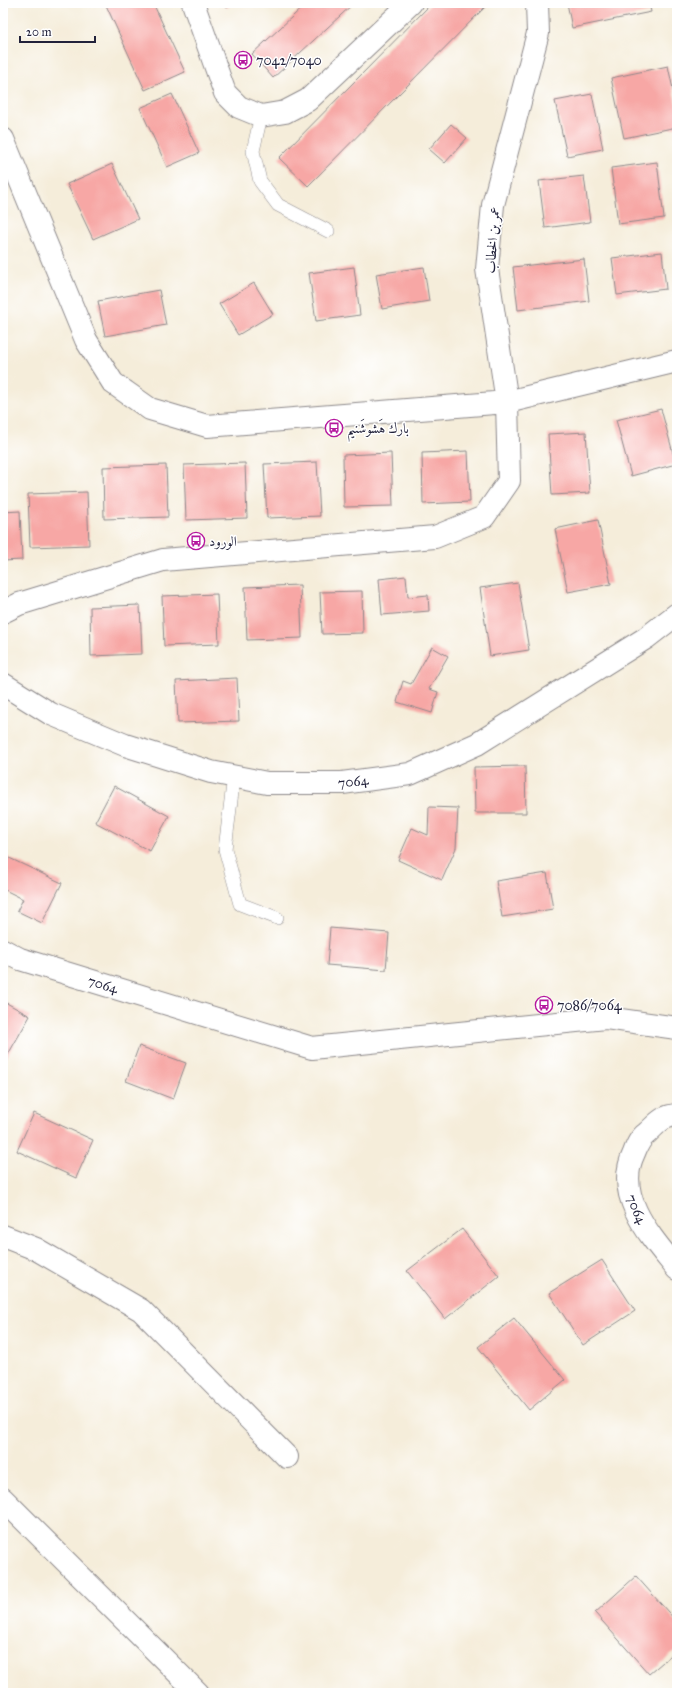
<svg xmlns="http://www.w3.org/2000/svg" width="680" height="1696" font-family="'IM FELL Great Primer',Amiri,serif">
  <rect width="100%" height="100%" fill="#fff"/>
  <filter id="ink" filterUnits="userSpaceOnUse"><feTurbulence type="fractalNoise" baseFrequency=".025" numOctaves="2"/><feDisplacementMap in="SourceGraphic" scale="8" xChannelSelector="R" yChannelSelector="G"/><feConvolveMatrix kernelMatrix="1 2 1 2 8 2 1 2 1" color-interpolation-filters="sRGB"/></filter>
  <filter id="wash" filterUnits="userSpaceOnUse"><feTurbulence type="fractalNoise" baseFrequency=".012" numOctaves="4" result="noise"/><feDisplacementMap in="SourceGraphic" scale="16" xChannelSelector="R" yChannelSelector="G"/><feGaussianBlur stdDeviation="0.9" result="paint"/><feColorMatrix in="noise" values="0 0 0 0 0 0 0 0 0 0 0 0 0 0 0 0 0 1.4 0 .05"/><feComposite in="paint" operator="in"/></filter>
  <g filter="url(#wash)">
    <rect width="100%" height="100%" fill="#f5edda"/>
    <g id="blocks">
      <path fill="#f7a7a5" d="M 105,3 L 153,3 L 185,72 L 145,90 Z
        M 223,3 L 232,3 L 227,8 Z
        M 307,3 L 354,3 L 273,78 L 252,54 Z
        M 432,3 L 489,3 L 308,186 L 279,158 Z
        M 567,3 L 649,3 L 651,12 L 572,28 Z
        M 668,66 L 677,108 L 677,127 L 624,138 L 611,78 Z
        M 172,94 L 199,153 L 167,167 L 140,108 Z
        M 592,94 L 603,149 L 567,156 L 555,101 Z
        M 451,124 L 467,138 L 445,163 L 429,149 Z
        M 657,162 L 664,218 L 618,224 L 611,168 Z
        M 112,164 L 138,219 L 93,239 L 67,184 Z
        M 584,176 L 590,222 L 545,228 L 539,181 Z
        M 662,252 L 666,289 L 617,295 L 612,258 Z
        M 584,259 L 589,301 L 518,310 L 513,267 Z
        M 354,267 L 360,315 L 316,321 L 309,273 Z
        M 424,267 L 429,301 L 382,309 L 376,274 Z
        M 254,283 L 273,314 L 238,335 L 219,304 Z
        M 159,290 L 166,325 L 105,336 L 98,301 Z
        M 661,409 L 676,464 L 631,476 L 616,420 Z
        M 586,432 L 590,493 L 552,495 L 548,434 Z
        M 468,451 L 470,502 L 423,504 L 422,453 Z
        M 391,453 L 393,506 L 344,507 L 343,455 Z
        M 317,462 L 320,516 L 267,518 L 264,464 Z
        M 245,463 L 247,518 L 186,520 L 184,465 Z
        M 166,465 L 168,517 L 104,519 L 103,467 Z
        M 87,492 L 89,545 L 30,547 L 28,494 Z
        M 20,511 L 22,560 L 3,561 L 3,512 Z
        M 598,520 L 611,584 L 568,592 L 555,529 Z
        M 406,576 L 408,597 L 428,595 L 429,611 L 382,615 L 379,579 Z
        M 518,583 L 529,650 L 490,656 L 480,588 Z
        M 300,585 L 302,638 L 247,640 L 245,587 Z
        M 362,591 L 363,633 L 322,634 L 320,592 Z
        M 217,594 L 219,644 L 164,646 L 162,596 Z
        M 140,605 L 142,654 L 91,656 L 90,607 Z
        M 432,647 L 448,656 L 429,689 L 438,692 L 432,713 L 397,702 L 403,681 L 411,684 Z
        M 237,678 L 239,721 L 178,723 L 176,681 Z
        M 525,766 L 526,813 L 475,813 L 474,767 Z
        M 114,786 L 169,816 L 150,851 L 95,822 Z
        M 429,807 L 458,808 L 456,848 L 442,880 L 398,860 L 412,828 L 428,835 Z
        M 3,855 L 62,883 L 42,923 L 17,911 L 23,899 L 3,889 Z
        M 547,873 L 553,909 L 502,917 L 496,881 Z
        M 330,928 L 389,933 L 386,970 L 327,965 Z
        M 3,1001 L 30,1016 L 6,1058 L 3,1056 Z
        M 139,1046 L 186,1063 L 173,1099 L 126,1081 Z
        M 34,1113 L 93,1140 L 76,1178 L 17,1151 Z
        M 462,1229 L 499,1276 L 445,1319 L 407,1271 Z
        M 602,1260 L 635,1311 L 583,1345 L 549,1293 Z
        M 514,1318 L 565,1380 L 529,1410 L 478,1347 Z
        M 636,1576 L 677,1622 L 677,1650 L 649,1674 L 595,1613 Z"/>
    </g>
  </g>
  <g filter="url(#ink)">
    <use href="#blocks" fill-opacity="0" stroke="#8c888a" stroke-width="1"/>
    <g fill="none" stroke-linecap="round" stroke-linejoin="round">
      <defs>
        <path id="lane" d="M 261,116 L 253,151 L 260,181 L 278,205 L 328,231
          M 234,776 L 225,849 L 240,904 L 277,918"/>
        <path id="street" d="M 193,3 L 225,93 L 239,107 L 261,116 L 285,112 L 308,100 L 411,3
          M 3,139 L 86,340 L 113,383 L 150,409 L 207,426 L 507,402 L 677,361
          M 3,612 L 19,604 L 163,560 L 435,537 L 484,517 L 509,481 L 507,402 L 487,269 L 493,205 L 538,33 L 537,3
          M 3,684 L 51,714 L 125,745 L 211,772 L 267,783 L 342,783 L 410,774 L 477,744 L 646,638 L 677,614
          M 3,950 L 20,959 L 312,1048 L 606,1018 L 677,1028
          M 677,1115 C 662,1116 658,1123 647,1133 C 640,1138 637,1145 634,1153 C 613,1196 652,1238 677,1269
          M 3,1236 L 36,1249 L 141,1310 L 287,1457
          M 3,1499 L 198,1693"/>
      </defs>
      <use href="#lane" stroke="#8c888a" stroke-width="14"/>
      <use href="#street" stroke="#8c888a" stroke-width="24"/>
      <use href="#lane" stroke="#fff" stroke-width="13"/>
      <use href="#street" stroke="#fff" stroke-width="22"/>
    </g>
  </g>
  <defs>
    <symbol id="bus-ring" viewBox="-11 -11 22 22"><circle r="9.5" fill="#fff" stroke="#b5179e" stroke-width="1.5"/><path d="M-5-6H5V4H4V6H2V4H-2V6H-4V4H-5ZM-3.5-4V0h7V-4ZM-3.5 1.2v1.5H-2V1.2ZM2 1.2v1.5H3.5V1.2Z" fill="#b5179e"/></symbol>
  </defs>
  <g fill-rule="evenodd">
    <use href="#bus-ring" x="233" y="50" width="20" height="20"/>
    <use href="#bus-ring" x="324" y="418" width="20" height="20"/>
    <use href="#bus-ring" x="186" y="531" width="20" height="20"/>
    <use href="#bus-ring" x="534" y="995" width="20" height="20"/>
  </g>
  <g text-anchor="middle" stroke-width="3" stroke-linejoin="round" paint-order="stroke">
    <g font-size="14" fill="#22223b" stroke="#fff" text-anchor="start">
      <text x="256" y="65">7042/7040</text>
      <text x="347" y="433">بارك هَشوشَنيم</text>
      <text x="209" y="546">الورود</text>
      <text x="557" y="1010">7086/7064</text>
    </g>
    <g font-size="14" fill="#22223b" stroke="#fff">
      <text transform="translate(492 240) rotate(-86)" y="5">عمر بن الخطاب</text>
      <text transform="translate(353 781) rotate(-6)" y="5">7064</text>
      <text transform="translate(103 984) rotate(17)" y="5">7064</text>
      <text transform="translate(637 1209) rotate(67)" y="5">7064</text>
    </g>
  </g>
  <rect width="680" height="1696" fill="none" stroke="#fff" stroke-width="16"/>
  <path d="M20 36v6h75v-6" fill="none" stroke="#22223b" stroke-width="2"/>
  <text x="26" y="36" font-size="12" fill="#22223b" stroke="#ffffff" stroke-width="3" paint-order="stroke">20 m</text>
</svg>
